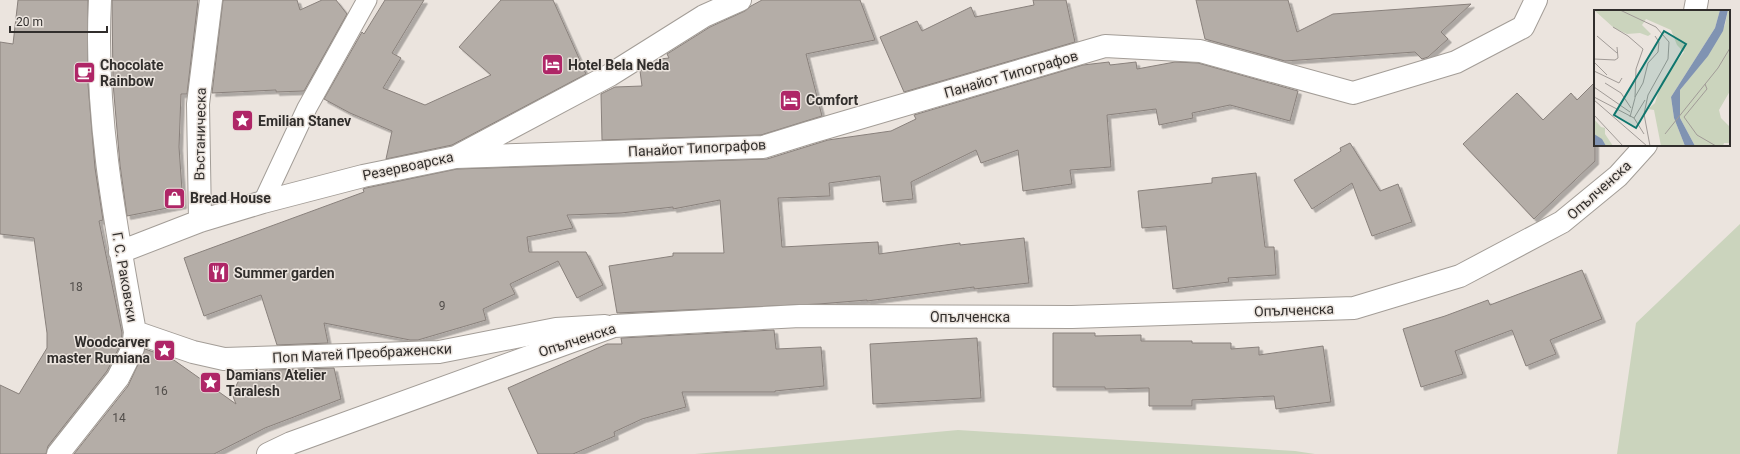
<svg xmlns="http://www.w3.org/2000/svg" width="1740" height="454" font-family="Roboto,sans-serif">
  <defs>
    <filter id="shadow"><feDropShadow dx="3.5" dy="3.5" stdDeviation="0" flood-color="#0004"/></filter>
  </defs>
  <rect width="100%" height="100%" fill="#ebe4de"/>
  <path fill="#cbd4bd" d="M 1740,224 L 1740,454 L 1617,454 L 1636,323 Z
    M 958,430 L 1295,451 L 1315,454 L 695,454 Z"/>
  <path fill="#b4ada7" stroke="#89817c" filter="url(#shadow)" d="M 18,0 L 88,0 L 88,84 L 95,168 L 103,220 L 99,221 L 122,333 L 121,344 L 107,371 L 48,446 L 46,454 L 0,454 L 0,385 L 19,394 L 47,348 L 47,333 L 34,238 L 0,234 L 0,42 L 13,44 Z
    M 112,0 L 198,0 L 187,94 L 181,94 L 179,147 L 183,205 L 127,216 L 120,165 L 113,83 Z
    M 223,0 L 297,0 L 300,10 L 322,0 L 336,0 L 347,14 L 304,91 L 276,92 L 276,90 L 212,93 Z
    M 385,0 L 424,0 L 392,53 L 401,58 L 383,88 L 425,105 L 491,75 L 459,47 L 501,0 L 553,0 L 586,74 L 452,145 L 386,159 L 392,131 L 350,113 L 324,99 L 362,32 L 364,34 Z
    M 762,0 L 860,0 L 875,40 L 806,54 L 822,116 L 761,135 L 602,140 L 601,94 L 615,87 L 642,86 L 640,71 L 660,59 L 669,58 L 667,54 L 710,27 L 745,11 L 751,6 Z
    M 1033,0 L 1066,0 L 1075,42 L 904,92 L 880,37 L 917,21 L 922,31 L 971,7 L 975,17 L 1034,5 Z
    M 1196,0 L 1288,0 L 1297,32 L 1333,14 L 1471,4 L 1441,32 L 1448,39 L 1428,57 L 1422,59 L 1415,52 L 1285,61 L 1205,39 Z
    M 1109,62 L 1110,65 L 1136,62 L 1137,69 L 1175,62 L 1198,63 L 1298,91 L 1290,121 L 1230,105 L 1192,113 L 1193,118 L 1159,125 L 1156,109 L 1107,115 L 1111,167 L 1070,170 L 1072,184 L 1023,191 L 1018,150 L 981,163 L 976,150 L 911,182 L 913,199 L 883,202 L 880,176 L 829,183 L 830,196 L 778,198 L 782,247 L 878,242 L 879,254 L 960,243 L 960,245 L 1024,238 L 1029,283 L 974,289 L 974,287 L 867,301 L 867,300 L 819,304 L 617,313 L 609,266 L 673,256 L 673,253 L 724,253 L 720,200 L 673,209 L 673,207 L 621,213 L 567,215 L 573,228 L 527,237 L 529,252 L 586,252 L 603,285 L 577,298 L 558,261 L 510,284 L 515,294 L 483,309 L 486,320 L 418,340 L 410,340 L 324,323 L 328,343 L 277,345 L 261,295 L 204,316 L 184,258 L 364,192 L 363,189 L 366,188 L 457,169 L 767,159 L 828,140 L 891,131 L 916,119 L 914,115 L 1083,65 Z
    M 1595,82 L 1595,161 L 1534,219 L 1463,144 L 1517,93 L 1543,120 L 1571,93 L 1577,100 Z
    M 1350,143 L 1380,191 L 1398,184 L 1412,222 L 1372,236 L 1352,183 L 1312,209 L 1294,180 L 1341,151 L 1340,148 Z
    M 1256,173 L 1265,247 L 1274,247 L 1276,275 L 1228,278 L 1229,282 L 1173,289 L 1166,226 L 1142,228 L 1138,191 L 1212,183 L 1212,178 Z
    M 1582,270 L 1602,319 L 1550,340 L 1556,354 L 1526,366 L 1512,330 L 1455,351 L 1463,374 L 1421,387 L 1403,329 L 1445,316 L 1488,300 L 1490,305 Z
    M 774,330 L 776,349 L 821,347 L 824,386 L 775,391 L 775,392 L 682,392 L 686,407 L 642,419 L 614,432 L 615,436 L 573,454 L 538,454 L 508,388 L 607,344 L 622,344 L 621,338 Z
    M 1053,333 L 1095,333 L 1095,336 L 1141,335 L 1141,341 L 1192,341 L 1192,343 L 1231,343 L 1231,349 L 1259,347 L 1259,355 L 1323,346 L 1331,402 L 1276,409 L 1274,396 L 1192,400 L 1192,406 L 1149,406 L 1149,388 L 1105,389 L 1105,387 L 1053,387 Z
    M 977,338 L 981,398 L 873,404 L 870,344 Z
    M 145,349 L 171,358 L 236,404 L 232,394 L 242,374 L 273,370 L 334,368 L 341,399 L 265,428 L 214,454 L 74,454 L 128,386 Z"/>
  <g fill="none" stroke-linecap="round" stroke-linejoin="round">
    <defs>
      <path id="pedestrian" d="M 263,202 L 307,108 L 367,0"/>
      <path id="minor" d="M 456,157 L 763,147 L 808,133 L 1105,46 L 1200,51 L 1353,93 L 1456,62 L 1523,27 L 1536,0
        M 200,221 L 198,104 L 211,0
        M 120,252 L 200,221 L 263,202 L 363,176 L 456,157 L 610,75 L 704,16 L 740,0
        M 135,332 L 193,352 L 224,359 L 439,352 L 556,329 L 605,326
        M 58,454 L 118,378 L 133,348 L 135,332 C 115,222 94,112 100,0"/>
      <path id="tertiary" d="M 1695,11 L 1697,0
        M 268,454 L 291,443 L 614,326 L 800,316 L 1072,317 L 1354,308 L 1460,276 L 1562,222 L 1618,176 L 1646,145"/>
    </defs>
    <use href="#pedestrian" stroke="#a39d97" stroke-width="21"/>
    <use href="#minor" stroke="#a39d97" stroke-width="24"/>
    <use href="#tertiary" stroke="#a39d97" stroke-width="24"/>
    <use href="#pedestrian" stroke="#fff" stroke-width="19"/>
    <use href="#minor" stroke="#fff" stroke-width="22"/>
    <use href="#tertiary" stroke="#fff" stroke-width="22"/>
  </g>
  <defs>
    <symbol id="hotel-square" viewBox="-11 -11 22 22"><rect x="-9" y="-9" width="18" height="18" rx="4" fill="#af2667" stroke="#ebe4de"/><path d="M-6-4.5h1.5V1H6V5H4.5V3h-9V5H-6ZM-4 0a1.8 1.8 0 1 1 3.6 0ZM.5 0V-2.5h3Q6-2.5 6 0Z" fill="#fff"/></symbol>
    <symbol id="cafe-square" viewBox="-11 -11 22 22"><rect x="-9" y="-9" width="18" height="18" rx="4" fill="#af2667" stroke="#ebe4de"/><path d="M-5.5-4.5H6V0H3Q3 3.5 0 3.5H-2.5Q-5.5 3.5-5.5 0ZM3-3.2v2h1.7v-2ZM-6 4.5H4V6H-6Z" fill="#fff"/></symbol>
    <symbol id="sight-square" viewBox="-11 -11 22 22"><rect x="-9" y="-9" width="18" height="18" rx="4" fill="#af2667" stroke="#ebe4de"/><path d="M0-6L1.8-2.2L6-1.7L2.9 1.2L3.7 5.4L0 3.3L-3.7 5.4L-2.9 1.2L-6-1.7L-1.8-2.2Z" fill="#fff"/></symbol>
    <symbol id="shop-square" viewBox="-11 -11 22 22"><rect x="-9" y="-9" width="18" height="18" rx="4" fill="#af2667" stroke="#ebe4de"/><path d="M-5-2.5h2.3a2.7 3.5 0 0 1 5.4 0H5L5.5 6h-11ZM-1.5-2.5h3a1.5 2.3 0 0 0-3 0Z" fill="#fff"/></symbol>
    <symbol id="restaurant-square" viewBox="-11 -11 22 22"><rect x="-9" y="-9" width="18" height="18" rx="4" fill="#af2667" stroke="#ebe4de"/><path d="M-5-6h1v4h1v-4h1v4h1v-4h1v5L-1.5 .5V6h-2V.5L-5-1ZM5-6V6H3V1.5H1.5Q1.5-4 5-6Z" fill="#fff"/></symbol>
  </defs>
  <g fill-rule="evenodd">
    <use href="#hotel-square" x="540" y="52" width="25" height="25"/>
    <use href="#cafe-square" x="72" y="60" width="25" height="25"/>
    <use href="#hotel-square" x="778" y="88" width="25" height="25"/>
    <use href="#sight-square" x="230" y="108" width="25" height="25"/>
    <use href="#shop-square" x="162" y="186" width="25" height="25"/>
    <use href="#restaurant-square" x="206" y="260" width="25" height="25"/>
    <use href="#sight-square" x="152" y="338" width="25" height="25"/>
    <use href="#sight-square" x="198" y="370" width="25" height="25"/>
  </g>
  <g text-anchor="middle" stroke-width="3" stroke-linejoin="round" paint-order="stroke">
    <g font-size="12" fill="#524e4b">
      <text x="76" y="291">18</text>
      <text x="442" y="310">9</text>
      <text x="161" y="395">16</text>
      <text x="119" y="422">14</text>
    </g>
    <g font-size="14" font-weight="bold" fill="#312e2c" stroke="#ebe4de" text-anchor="start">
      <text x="100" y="70">Chocolate<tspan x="100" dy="16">Rainbow</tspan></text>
      <text x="568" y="70">Hotel Bela Neda</text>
      <text x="806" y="105">Comfort</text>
      <text x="258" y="126">Emilian Stanev</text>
      <text x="190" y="203">Bread House</text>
      <text x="234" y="278">Summer garden</text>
      <text x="150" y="347" text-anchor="end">Woodcarver<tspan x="150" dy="16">master Rumiana</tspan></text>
      <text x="226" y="380">Damians Atelier<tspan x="226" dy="16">Taralesh</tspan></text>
    </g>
    <g font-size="14" fill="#312e2c" stroke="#ebe4de">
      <text transform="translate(1011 74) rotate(-16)" y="5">Панайот Типографов</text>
      <text transform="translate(200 134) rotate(-89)" y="5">Въстаническа</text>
      <text transform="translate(697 148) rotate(-3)" y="5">Панайот Типографов</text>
      <text transform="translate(408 166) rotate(-12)" y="5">Резервоарска</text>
      <text transform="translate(1599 190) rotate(-42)" y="5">Опълченска</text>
      <text transform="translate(125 277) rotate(80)" y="5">Г. С. Раковски</text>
      <text transform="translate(1294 310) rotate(-2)" y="5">Опълченска</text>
      <text x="970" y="322">Опълченска</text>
      <text transform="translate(577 340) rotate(-18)" y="5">Опълченска</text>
      <text transform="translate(362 353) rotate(-3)" y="5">Поп Матей Преображенски</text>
    </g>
  </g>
  <g transform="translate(1594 10)">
    <rect width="136" height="136" fill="#ebe4de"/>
    <path d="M 0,0 L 126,0 L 121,18 L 77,87 L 80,108 L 91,136 L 67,136 L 60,100 L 54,99 L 61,93 L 68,71 L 90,42 L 83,35 L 77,20 L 52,9 L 48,15 L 57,24 L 54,26 L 46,23 L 33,24 L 20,18 ZM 134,0 L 136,0 L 136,81 L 125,100 L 127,108 L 136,117 L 136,133 L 130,133 L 129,136 L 101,136 L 86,108 L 86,80 L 114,45 L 131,15 ZM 0,109 L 7,117 L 11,118 L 11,124 L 19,136 L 12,136 L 0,124 Z" fill="#cbd4bd"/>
    <path d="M 126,0 L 134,0 L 129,21 L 114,46 L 86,80 L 86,108 L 101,136 L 91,136 L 80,108 L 77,87 L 121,18 ZM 0,124 L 8,129 L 12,136 L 1,136 Z" fill="#8093b2"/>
    <path fill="none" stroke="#a19b97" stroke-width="1" d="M 26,0 L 62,17 L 75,32 L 74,49 L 54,85 L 50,104 L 56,136M 19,17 L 34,26 L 49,39 L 42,59 L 41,88 L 36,107M 3,26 L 23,43M 0,49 L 21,50 L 24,48 L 23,37M 0,52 L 13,65M 0,61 L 25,73 L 28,68M 11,73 L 27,83 L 37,98M 111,74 L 113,79 L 90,107 L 103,125 L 122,136M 0,77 L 36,102M 0,87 L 40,108M 41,87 L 49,73 L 54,53 L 64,42 L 65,32 L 61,26M 0,90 L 53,136M 0,105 L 29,136M 40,108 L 51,90M 40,108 L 50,124M 71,124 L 124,58 L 136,38"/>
    <path fill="#0f766e" fill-opacity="0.15" stroke="#0f766e" stroke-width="2" d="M 70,21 L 92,34 L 42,118 L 20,105 Z"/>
    <rect width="136" height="136" fill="none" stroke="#312e2c" stroke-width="2"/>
  </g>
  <path d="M10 26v6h97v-6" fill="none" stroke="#312e2c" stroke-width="2"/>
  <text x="16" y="26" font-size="12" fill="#312e2c" stroke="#ebe4de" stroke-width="3" paint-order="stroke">20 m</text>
</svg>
